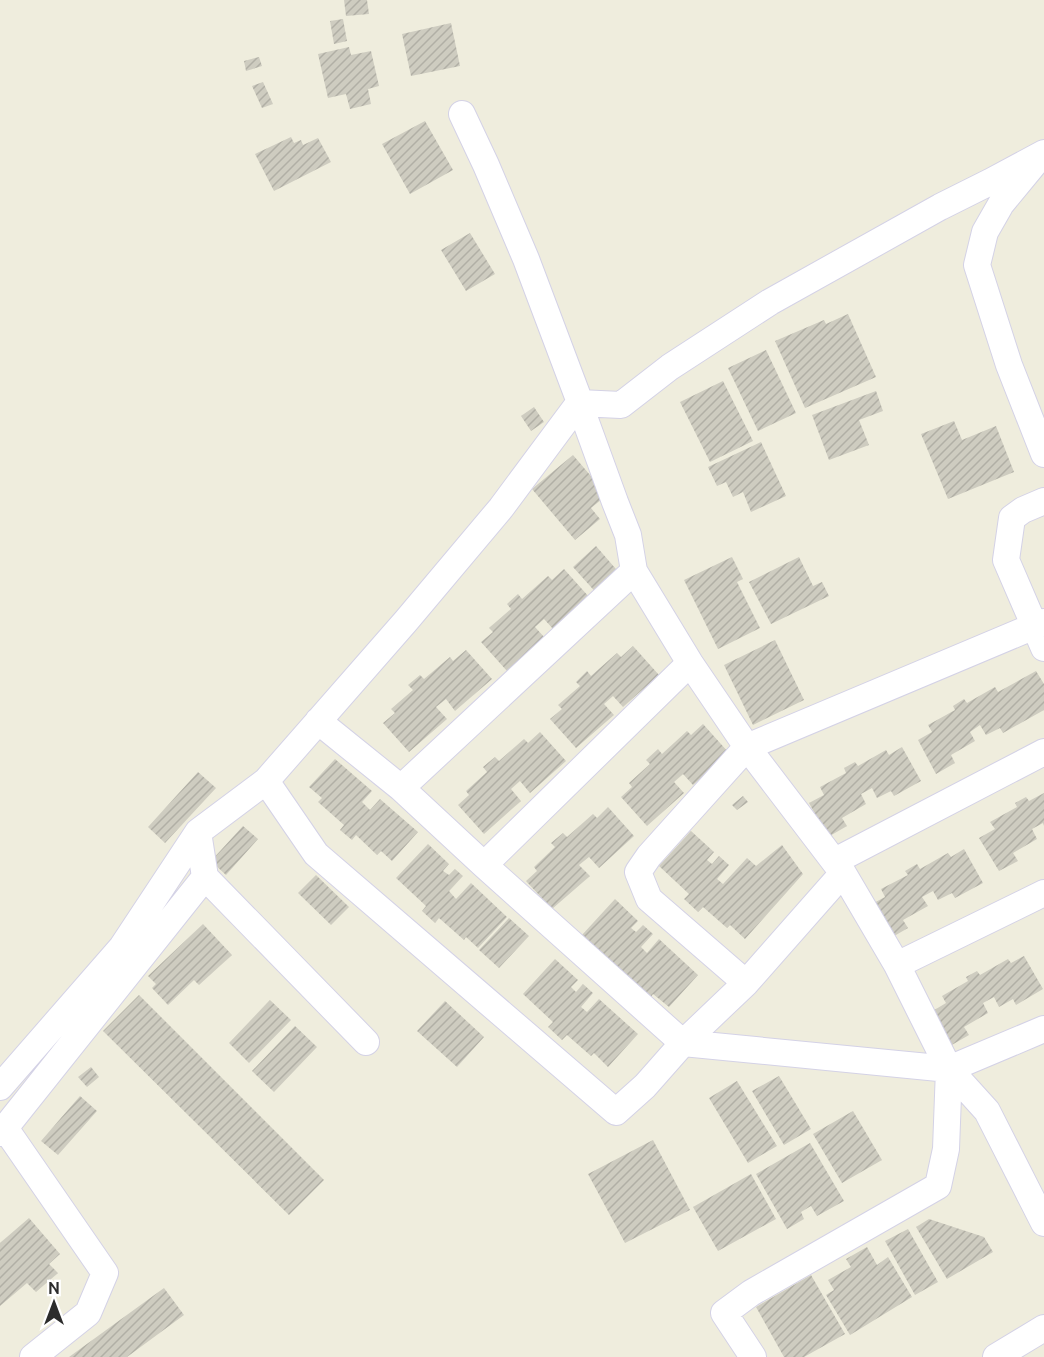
<svg xmlns="http://www.w3.org/2000/svg" width="1044" height="1357" font-family="Ubuntu,sans-serif">
  <defs>
    <pattern id="building-hatch" width="6" height="6" patternUnits="userSpaceOnUse" patternTransform="scale(1.5)"><rect width="6" height="6" fill="#ceccc0"/><path d="M-1 1l2-2M0 6l6-6M5 7l2-2" fill="none" stroke="#b1afa5"/></pattern>
  </defs>
  <rect width="100%" height="100%" fill="#efeddd"/>
  <path fill="url(#building-hatch)" d="M 344,0 L 367,0 L 369,14 L 346,16 Z
    M 343,19 L 347,41 L 334,44 L 330,21 Z
    M 451,23 L 460,66 L 411,76 L 402,34 Z
    M 349,47 L 351,55 L 371,51 L 379,86 L 368,89 L 371,104 L 350,109 L 346,94 L 328,98 L 318,54 Z
    M 259,57 L 262,66 L 246,71 L 244,61 Z
    M 263,82 L 273,104 L 262,108 L 252,86 Z
    M 425,121 L 453,170 L 410,194 L 382,144 Z
    M 291,137 L 294,143 L 301,140 L 303,145 L 318,138 L 331,162 L 274,191 L 255,154 Z
    M 470,233 L 495,274 L 466,291 L 441,250 Z
    M 848,314 L 876,377 L 805,408 L 775,341 L 824,320 L 826,324 Z
    M 766,350 L 796,413 L 758,431 L 728,368 Z
    M 723,381 L 753,441 L 710,462 L 680,402 Z
    M 876,391 L 883,411 L 859,420 L 869,445 L 829,460 L 812,415 Z
    M 534,407 L 544,422 L 531,431 L 521,416 Z
    M 954,421 L 962,440 L 996,426 L 1014,472 L 948,499 L 921,434 Z
    M 761,442 L 786,496 L 751,512 L 743,492 L 733,497 L 726,482 L 717,486 L 708,467 Z
    M 573,455 L 607,495 L 591,508 L 600,519 L 575,540 L 532,489 Z
    M 596,546 L 622,576 L 599,596 L 573,567 Z
    M 732,557 L 743,579 L 737,582 L 760,628 L 718,649 L 684,580 Z
    M 799,557 L 813,586 L 822,582 L 829,596 L 771,624 L 749,582 Z
    M 564,569 L 590,598 L 554,630 L 544,619 L 535,627 L 545,638 L 507,671 L 481,642 L 493,632 L 489,628 L 511,609 L 507,604 L 518,594 L 522,599 L 548,576 L 552,580 Z
    M 775,640 L 804,700 L 753,725 L 724,665 Z
    M 633,646 L 659,675 L 623,707 L 613,696 L 604,704 L 614,715 L 576,748 L 550,719 L 562,709 L 558,705 L 580,686 L 576,682 L 587,671 L 591,676 L 617,653 L 621,657 Z
    M 466,650 L 492,679 L 455,711 L 446,699 L 436,707 L 447,719 L 409,752 L 383,723 L 395,713 L 391,709 L 413,690 L 408,685 L 420,675 L 424,679 L 450,657 L 453,661 Z
    M 1036,671 L 1044,684 L 1044,710 L 1003,733 L 1000,728 L 986,735 L 980,725 L 970,732 L 975,741 L 951,755 L 955,763 L 936,774 L 918,740 L 932,732 L 928,725 L 955,710 L 953,706 L 964,699 L 967,703 L 995,687 L 998,692 Z
    M 703,724 L 729,753 L 693,785 L 683,774 L 674,782 L 684,793 L 647,826 L 621,797 L 632,787 L 629,783 L 650,764 L 646,760 L 658,749 L 662,754 L 687,731 L 691,735 Z
    M 540,732 L 566,761 L 530,793 L 520,781 L 511,789 L 521,801 L 484,834 L 458,805 L 469,795 L 466,791 L 487,772 L 483,767 L 495,757 L 499,761 L 524,739 L 528,743 Z
    M 902,747 L 921,781 L 894,796 L 891,791 L 877,798 L 872,788 L 861,794 L 866,804 L 842,818 L 847,826 L 828,837 L 809,803 L 824,795 L 820,787 L 846,773 L 844,768 L 855,762 L 858,766 L 886,750 L 889,755 Z
    M 335,759 L 372,791 L 362,802 L 370,810 L 380,799 L 418,832 L 392,861 L 381,851 L 377,855 L 356,835 L 352,840 L 340,830 L 344,825 L 318,802 L 322,798 L 309,787 Z
    M 198,772 L 216,788 L 165,843 L 148,827 Z
    M 1044,793 L 1044,826 L 1043,823 L 1032,829 L 1037,839 L 1013,853 L 1018,861 L 999,871 L 979,838 L 995,829 L 990,822 L 1017,807 L 1015,803 L 1026,797 L 1029,801 Z
    M 743,796 L 748,802 L 737,810 L 732,805 Z
    M 608,807 L 634,836 L 599,868 L 589,857 L 579,865 L 590,876 L 552,909 L 526,881 L 537,871 L 534,867 L 555,847 L 551,843 L 563,833 L 567,837 L 593,814 L 597,818 Z
    M 243,826 L 258,839 L 226,875 L 211,861 Z
    M 691,831 L 714,852 L 707,860 L 712,864 L 719,856 L 729,865 L 717,879 L 723,884 L 747,858 L 756,866 L 782,845 L 803,874 L 745,939 L 730,925 L 727,928 L 703,907 L 698,912 L 684,899 L 689,894 L 659,866 Z
    M 428,844 L 449,864 L 443,871 L 449,875 L 455,869 L 463,876 L 449,891 L 456,899 L 471,883 L 507,917 L 478,948 L 466,937 L 464,940 L 439,918 L 435,923 L 422,911 L 426,906 L 396,878 Z
    M 964,849 L 983,883 L 955,898 L 952,893 L 938,900 L 933,891 L 922,897 L 928,906 L 903,920 L 908,928 L 889,939 L 870,905 L 885,897 L 881,889 L 908,875 L 905,871 L 917,864 L 920,869 L 948,853 L 951,857 Z
    M 316,875 L 349,907 L 331,925 L 298,893 Z
    M 615,899 L 638,921 L 631,928 L 636,932 L 643,925 L 653,934 L 641,947 L 647,953 L 659,939 L 698,975 L 669,1007 L 653,994 L 651,997 L 627,975 L 622,981 L 608,968 L 613,963 L 582,935 Z
    M 509,918 L 529,936 L 499,968 L 479,950 Z
    M 203,924 L 232,955 L 199,985 L 194,980 L 168,1005 L 152,988 L 156,984 L 148,976 Z
    M 1024,956 L 1043,989 L 1016,1005 L 1013,999 L 999,1007 L 994,997 L 983,1003 L 988,1013 L 964,1027 L 969,1035 L 950,1046 L 931,1012 L 946,1003 L 942,996 L 968,981 L 966,977 L 977,971 L 980,975 L 1008,959 L 1011,963 Z
    M 555,959 L 578,980 L 571,987 L 576,992 L 583,984 L 593,993 L 581,1007 L 587,1012 L 599,999 L 638,1034 L 608,1067 L 594,1053 L 591,1056 L 567,1035 L 562,1040 L 548,1027 L 553,1022 L 523,994 Z
    M 139,995 L 324,1180 L 289,1215 L 103,1031 Z
    M 270,1000 L 291,1020 L 249,1063 L 229,1043 Z
    M 445,1001 L 484,1037 L 457,1067 L 417,1031 Z
    M 295,1026 L 317,1047 L 274,1092 L 252,1071 Z
    M 91,1067 L 99,1077 L 87,1087 L 78,1077 Z
    M 779,1076 L 811,1129 L 784,1145 L 752,1091 Z
    M 737,1081 L 777,1146 L 748,1163 L 709,1098 Z
    M 80,1096 L 97,1111 L 58,1155 L 41,1141 Z
    M 853,1111 L 882,1160 L 842,1183 L 813,1134 Z
    M 653,1140 L 690,1210 L 625,1243 L 588,1174 Z
    M 810,1143 L 844,1201 L 817,1216 L 811,1206 L 801,1212 L 804,1219 L 787,1229 L 756,1174 Z
    M 751,1174 L 776,1219 L 718,1251 L 693,1207 Z
    M 29,1218 L 60,1254 L 49,1264 L 58,1273 L 36,1292 L 27,1283 L 0,1306 L 0,1243 Z
    M 929,1219 L 984,1237 L 993,1252 L 947,1279 L 916,1227 Z
    M 908,1229 L 938,1282 L 915,1295 L 885,1241 Z
    M 867,1247 L 877,1265 L 888,1257 L 912,1297 L 850,1335 L 826,1295 L 834,1290 L 828,1280 L 851,1267 L 846,1259 Z
    M 811,1275 L 845,1334 L 804,1357 L 784,1357 L 756,1307 Z
    M 164,1288 L 184,1315 L 127,1357 L 69,1357 Z"/>
  <g fill="none" stroke-linecap="round" stroke-linejoin="round">
    <defs>
      <path id="street" d="M 462,114 L 486,165 L 526,259 L 578,397 L 579,403 L 615,502 L 628,535 L 634,571 L 690,663 L 747,747 L 843,873 L 897,965 L 949,1069 L 987,1111 L 1044,1223
        M 1034,164 L 1001,204 L 985,232 L 977,265 L 1009,365 L 1044,454
        M 579,403 L 621,405 L 670,367 L 770,302 L 940,207 L 990,182 L 1044,153
        M 1044,501 L 1023,510 L 1012,518 L 1006,560 L 1044,648
        M 318,721 L 401,788 L 484,865 L 683,1043 L 949,1069 L 1044,1029
        M 266,781 L 316,854 L 616,1112 L 645,1086 L 683,1043 L 746,983 L 843,873
        M 401,788 L 634,571
        M 835,861 L 1044,752
        M 484,865 L 690,663
        M 205,877 L 366,1042
        M 897,965 L 1044,893
        M 746,983 L 649,899 L 638,872 L 649,856 L 747,747 L 1044,622
        M 0,1087 L 122,947 L 198,832 L 266,781 L 406,621 L 501,508 L 579,403
        M 5,1128 L 205,877 L 198,832
        M 0,1133 L 5,1128 L 105,1273 L 88,1313 L 33,1357
        M 753,1357 L 724,1313 L 751,1293 L 938,1186 L 946,1149 L 949,1069
        M 996,1357 L 1044,1328"/>
    </defs>
    <use href="#street" stroke="#d4d2e6" stroke-width="28"/>
    <use href="#street" stroke="#fff" stroke-width="26"/>
  </g>
  <g transform="translate(54 1303)" stroke="#ffffff" stroke-width="4.5" paint-order="stroke">
  <path d="M0-4.5L10 22L0 15L-10 22Z" fill="#2c2c2c"/>
  <text y="-9" font-size="16" font-weight="bold" text-anchor="middle" fill="#2c2c2c">N</text>
  </g>
</svg>
